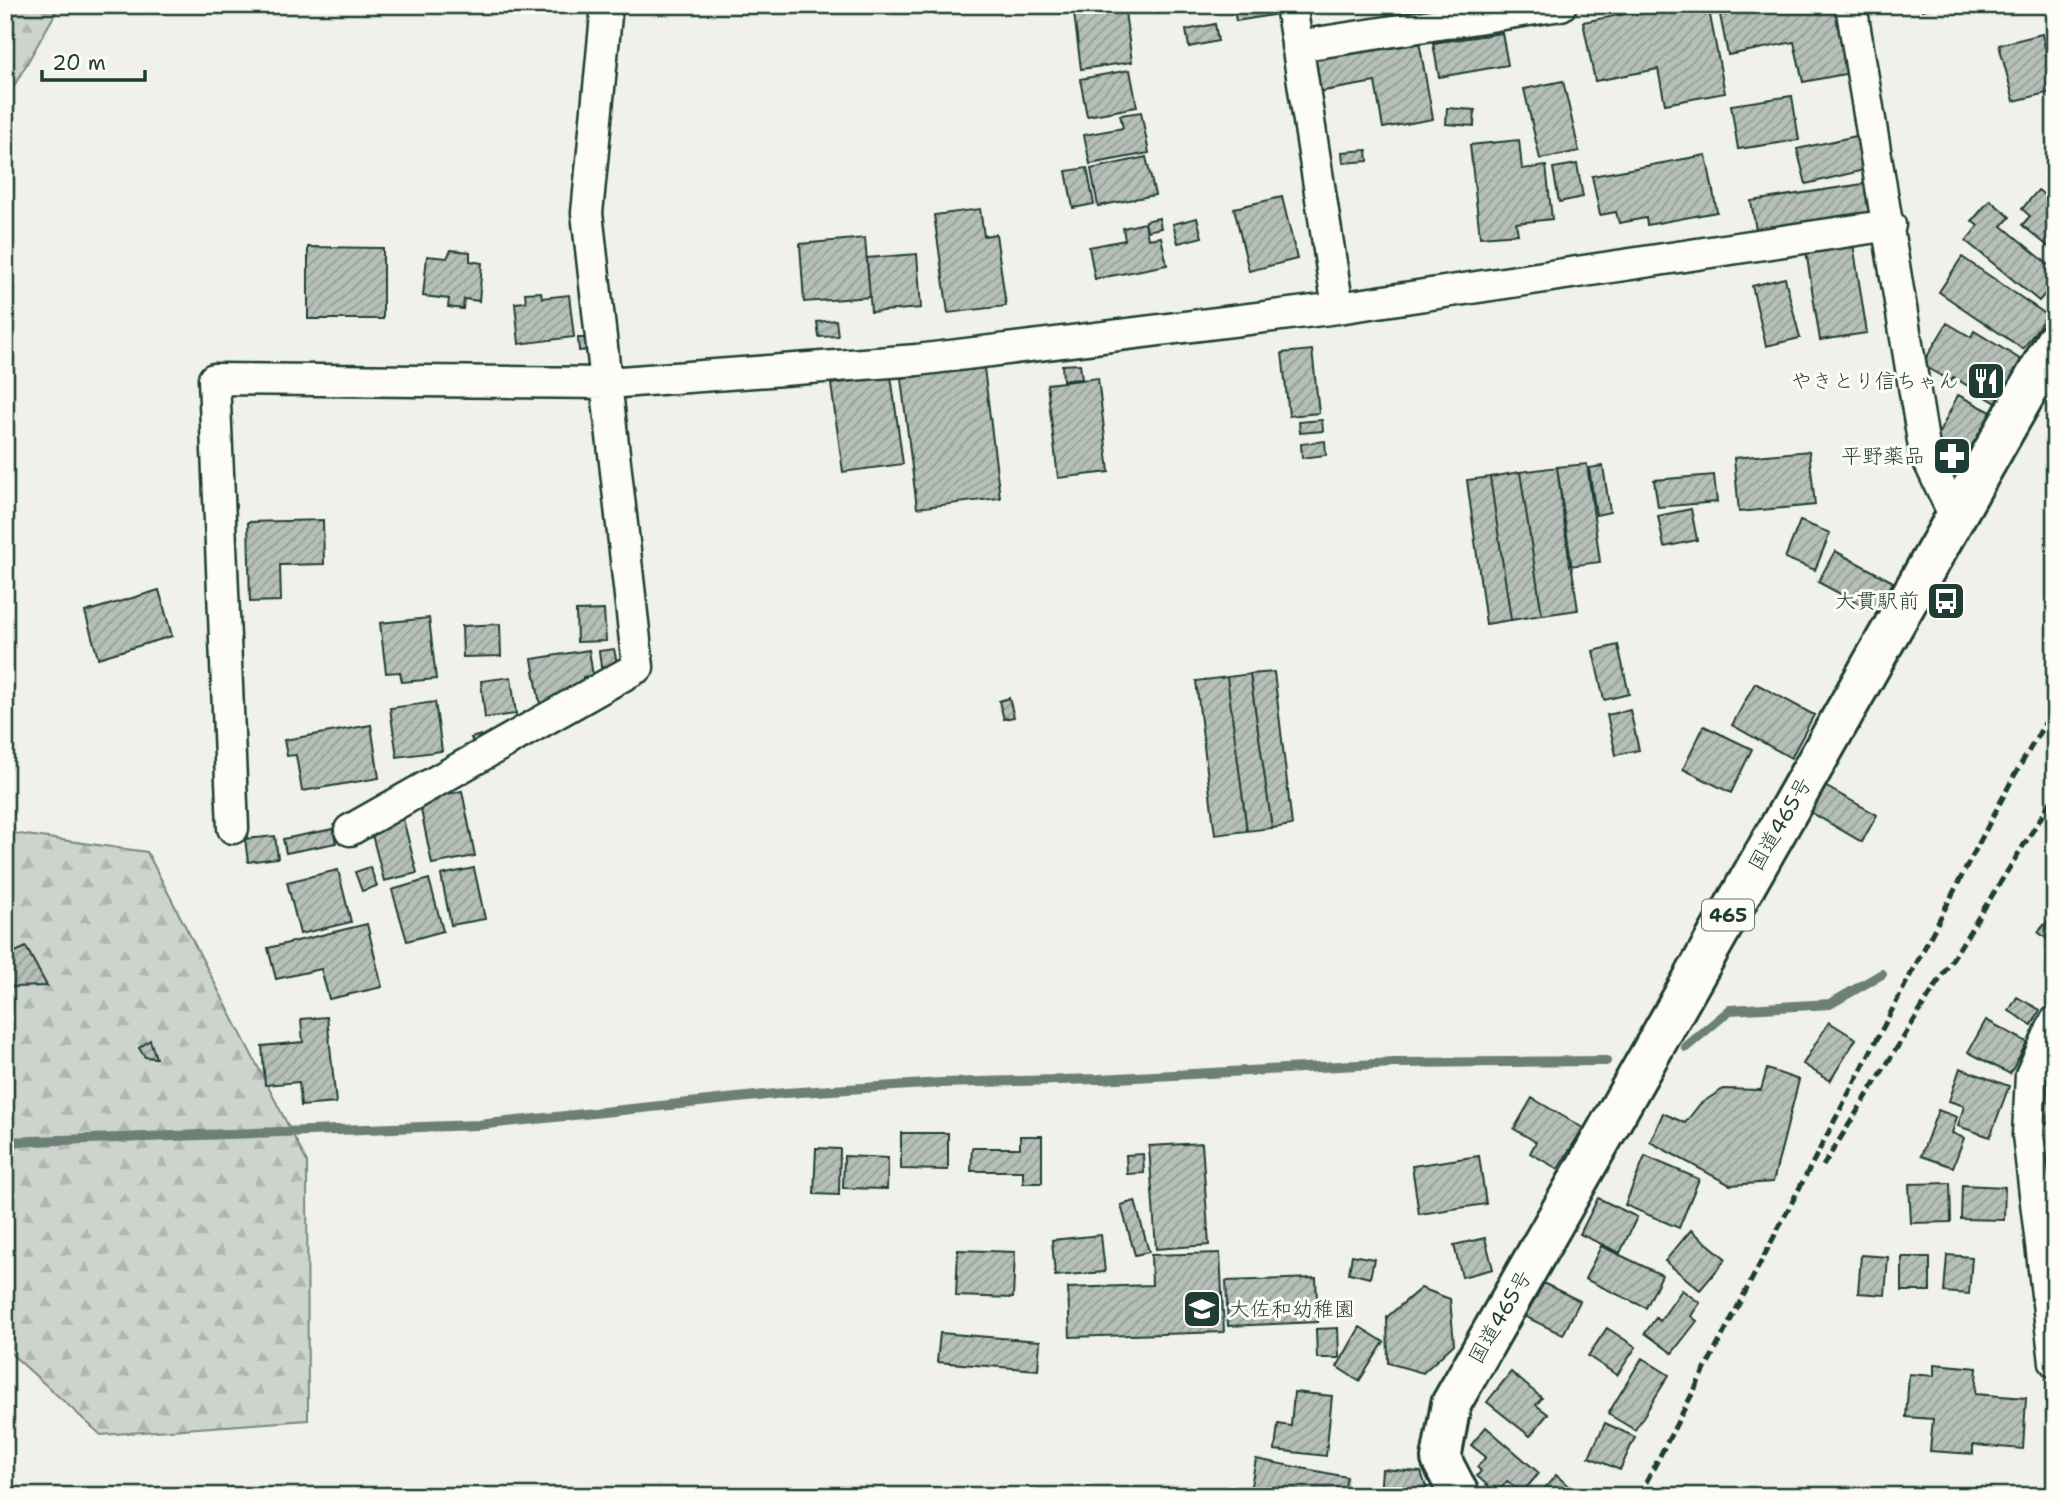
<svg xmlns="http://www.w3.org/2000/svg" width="2060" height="1501" font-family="'Shantell Sans','Klee One',sans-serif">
  <defs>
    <pattern id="forest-firs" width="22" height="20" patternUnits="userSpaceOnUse" patternTransform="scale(1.75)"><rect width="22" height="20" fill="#cdd3cd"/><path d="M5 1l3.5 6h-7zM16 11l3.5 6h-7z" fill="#b0b6b1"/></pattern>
    <pattern id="building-hatch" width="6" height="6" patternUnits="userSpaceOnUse" patternTransform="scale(1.75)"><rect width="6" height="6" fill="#b6bfb8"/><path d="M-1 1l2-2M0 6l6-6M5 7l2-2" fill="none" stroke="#939c96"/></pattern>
  </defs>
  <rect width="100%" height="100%" fill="#f0f1eb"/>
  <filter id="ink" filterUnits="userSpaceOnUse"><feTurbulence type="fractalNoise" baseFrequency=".0143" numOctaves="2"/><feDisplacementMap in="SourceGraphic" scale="14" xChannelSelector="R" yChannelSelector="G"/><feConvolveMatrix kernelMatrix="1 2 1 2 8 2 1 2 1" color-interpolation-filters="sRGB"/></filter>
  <g filter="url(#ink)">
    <path fill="url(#forest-firs)" stroke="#768880" stroke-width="2" d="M 5,5 L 59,7 L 5,102 Z
      M 5,832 L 147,852 L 307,1162 L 308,1420 L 101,1435 L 5,1348 Z"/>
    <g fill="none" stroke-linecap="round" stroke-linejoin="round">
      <path stroke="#6c8077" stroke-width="10" d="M 1686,1047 L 1730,1010 L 1830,1004 L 1882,974
        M 5,1142 L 478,1125 L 785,1093 L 941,1083 L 1099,1079 L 1394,1063 L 1606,1061"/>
    </g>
    <path fill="url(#building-hatch)" stroke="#1f3d34" stroke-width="2" d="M 1073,5 L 1124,5 L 1132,62 L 1081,69 Z
      M 1233,5 L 1271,5 L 1273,15 L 1236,21 Z
      M 1671,5 L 1708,5 L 1725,93 L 1665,104 L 1658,69 L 1595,81 L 1583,22 Z
      M 1718,5 L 1836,5 L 1850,73 L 1803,82 L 1794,42 L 1728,55 Z
      M 1921,5 L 1944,5 L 1922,10 Z
      M 1215,24 L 1218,41 L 1189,47 L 1186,30 Z
      M 1502,33 L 1508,65 L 1439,77 L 1433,43 Z
      M 2042,34 L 2055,91 L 2014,101 L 1999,45 Z
      M 1419,41 L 1433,119 L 1383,128 L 1375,82 L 1318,92 L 1312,60 Z
      M 1130,70 L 1137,107 L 1087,116 L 1080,79 Z
      M 1563,81 L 1579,151 L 1540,159 L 1524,89 Z
      M 1792,96 L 1799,140 L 1738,149 L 1731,105 Z
      M 1447,108 L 1475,110 L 1474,126 L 1446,124 Z
      M 1141,112 L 1149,153 L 1090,164 L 1084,135 L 1123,128 L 1120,115 Z
      M 1856,136 L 1864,170 L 1806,184 L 1797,149 Z
      M 1519,140 L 1522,169 L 1546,166 L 1552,219 L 1516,223 L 1518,234 L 1480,237 L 1470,145 Z
      M 1367,150 L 1368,161 L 1343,163 L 1342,152 Z
      M 1706,155 L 1717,212 L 1647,225 L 1646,218 L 1619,223 L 1616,212 L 1600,215 L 1592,176 Z
      M 1146,157 L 1155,195 L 1098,206 L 1091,169 Z
      M 1577,164 L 1583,197 L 1559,202 L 1553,168 Z
      M 1087,168 L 1094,204 L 1073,208 L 1066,171 Z
      M 1870,183 L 1876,218 L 1757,236 L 1751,201 Z
      M 2038,190 L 2055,203 L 2055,252 L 2022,225 L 2030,216 L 2022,209 Z
      M 1282,197 L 1297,259 L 1249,271 L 1234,208 Z
      M 1990,200 L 2010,217 L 2002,226 L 2055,270 L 2055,282 L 2039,301 L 1966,241 L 1978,226 L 1972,221 Z
      M 980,209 L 984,236 L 996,234 L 1006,306 L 948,313 L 934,215 Z
      M 1159,218 L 1161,228 L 1147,231 L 1145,221 Z
      M 1197,218 L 1202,237 L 1178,243 L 1173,224 Z
      M 1145,223 L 1148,239 L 1161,237 L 1167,265 L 1095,279 L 1089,247 L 1125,240 L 1123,228 Z
      M 865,238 L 870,297 L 804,302 L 800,244 Z
      M 1853,244 L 1867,333 L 1820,340 L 1806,251 Z
      M 308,247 L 383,248 L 383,319 L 308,319 Z
      M 451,250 L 470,252 L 470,261 L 482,263 L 479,301 L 464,299 L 463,309 L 448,307 L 449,299 L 423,296 L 427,256 L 447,258 Z
      M 917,254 L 921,308 L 871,312 L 867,258 Z
      M 1962,257 L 2047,315 L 2023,349 L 1939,292 Z
      M 1785,278 L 1800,338 L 1766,346 L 1752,286 Z
      M 541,292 L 542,298 L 569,295 L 574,337 L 519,344 L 515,303 L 526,302 L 525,293 Z
      M 836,320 L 838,336 L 819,337 L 817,322 Z
      M 1947,323 L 1971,337 L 1974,331 L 2028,364 L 2003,407 L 1953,377 L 1951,381 L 1922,365 Z
      M 578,338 L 587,338 L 589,350 L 579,351 Z
      M 1312,350 L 1319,413 L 1289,416 L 1282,353 Z
      M 1080,364 L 1082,379 L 1063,380 L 1062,365 Z
      M 984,368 L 1000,498 L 917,508 L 901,378 Z
      M 891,376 L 903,464 L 843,472 L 831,384 Z
      M 1098,378 L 1109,472 L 1058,478 L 1047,384 Z
      M 1958,395 L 1991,412 L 1963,466 L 1931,449 Z
      M 1322,420 L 1323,431 L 1300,433 L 1299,422 Z
      M 1325,441 L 1326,455 L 1302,458 L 1301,444 Z
      M 1809,451 L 1815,505 L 1739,512 L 1734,458 Z
      M 1587,464 L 1600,562 L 1570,566 L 1557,467 Z
      M 1603,466 L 1610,512 L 1596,515 L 1589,468 Z
      M 1557,467 L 1578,610 L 1542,615 L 1520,472 Z
      M 1520,472 L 1542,615 L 1511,620 L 1490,477 Z
      M 1714,475 L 1717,502 L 1658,507 L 1654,480 Z
      M 1490,477 L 1511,620 L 1486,624 L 1467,480 Z
      M 1691,509 L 1697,540 L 1664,547 L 1658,516 Z
      M 323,520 L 324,564 L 280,565 L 281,601 L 250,602 L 248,522 Z
      M 1800,521 L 1830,533 L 1815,570 L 1785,558 Z
      M 1835,551 L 1893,582 L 1876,613 L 1818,582 Z
      M 159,590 L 172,636 L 98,658 L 85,612 Z
      M 604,610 L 606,641 L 577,642 L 576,611 Z
      M 429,618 L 436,679 L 402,682 L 400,672 L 386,673 L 380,623 Z
      M 500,624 L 501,656 L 463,657 L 462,626 Z
      M 1618,645 L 1629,694 L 1604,700 L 1593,651 Z
      M 614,649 L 618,668 L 601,667 L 599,651 Z
      M 589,650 L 593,676 L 583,677 L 586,696 L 540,704 L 532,659 Z
      M 1274,672 L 1292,825 L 1272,828 L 1250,674 Z
      M 1250,674 L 1272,828 L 1247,831 L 1227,677 Z
      M 511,677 L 516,714 L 485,718 L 481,681 Z
      M 1227,677 L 1247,831 L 1215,835 L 1196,681 Z
      M 1755,683 L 1814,715 L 1791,758 L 1732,725 Z
      M 1009,698 L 1014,717 L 1004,719 L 999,701 Z
      M 435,702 L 442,751 L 397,757 L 390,708 Z
      M 1630,710 L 1639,750 L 1616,755 L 1607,715 Z
      M 371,725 L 379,778 L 302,791 L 296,755 L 287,756 L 284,740 Z
      M 1704,726 L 1752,749 L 1731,793 L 1683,769 Z
      M 481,735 L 485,745 L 476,749 L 471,738 Z
      M 1823,785 L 1877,815 L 1862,842 L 1809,811 Z
      M 462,791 L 475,856 L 432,864 L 419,800 Z
      M 403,819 L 417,873 L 384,881 L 370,827 Z
      M 333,829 L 336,843 L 286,853 L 283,839 Z
      M 275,836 L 278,858 L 248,862 L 245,839 Z
      M 370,867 L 377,886 L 362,891 L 355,872 Z
      M 474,868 L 485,919 L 451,925 L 441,875 Z
      M 338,870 L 351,922 L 300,934 L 287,882 Z
      M 429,879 L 443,931 L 407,941 L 392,890 Z
      M 2055,912 L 2055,945 L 2038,932 Z
      M 367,924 L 382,987 L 329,999 L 321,969 L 276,979 L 268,948 Z
      M 26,947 L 47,986 L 11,987 L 5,976 L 5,957 Z
      M 2017,997 L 2040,1010 L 2032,1025 L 2009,1011 Z
      M 327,1017 L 336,1103 L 301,1106 L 299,1082 L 265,1085 L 262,1046 L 303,1042 L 301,1019 Z
      M 1986,1020 L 2027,1042 L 2010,1074 L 1968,1052 Z
      M 1829,1022 L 1856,1039 L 1830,1081 L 1803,1064 Z
      M 150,1040 L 156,1058 L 145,1057 L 139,1048 Z
      M 1960,1068 L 2009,1086 L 1990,1137 L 1958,1126 L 1964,1106 L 1949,1101 Z
      M 1767,1069 L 1799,1080 L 1773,1182 L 1730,1185 L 1650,1142 L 1663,1113 L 1685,1123 L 1700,1104 L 1723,1089 L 1761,1090 Z
      M 2047,1082 L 2055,1083 L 2055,1124 L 2044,1123 Z
      M 1532,1098 L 1583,1128 L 1558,1169 L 1530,1153 L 1536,1142 L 1514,1129 Z
      M 1938,1110 L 1957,1117 L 1952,1133 L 1964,1138 L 1953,1167 L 1921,1156 Z
      M 901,1133 L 948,1133 L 948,1170 L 901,1169 Z
      M 1020,1136 L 1042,1136 L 1042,1183 L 1023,1183 L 1023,1171 L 971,1171 L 972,1148 L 1020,1148 Z
      M 1202,1143 L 1209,1245 L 1156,1249 L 1149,1146 Z
      M 816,1148 L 840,1149 L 839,1195 L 814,1194 Z
      M 1143,1154 L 1144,1173 L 1127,1174 L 1126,1155 Z
      M 844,1156 L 888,1158 L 887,1189 L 843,1188 Z
      M 1479,1156 L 1486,1204 L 1419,1214 L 1412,1166 Z
      M 1645,1156 L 1699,1179 L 1679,1228 L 1625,1205 Z
      M 2055,1161 L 2055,1189 L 2049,1162 Z
      M 1950,1183 L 1951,1222 L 1911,1223 L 1909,1184 Z
      M 1962,1185 L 2005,1187 L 2004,1220 L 1961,1219 Z
      M 1598,1198 L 1637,1217 L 1620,1253 L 1580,1234 Z
      M 1135,1201 L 1149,1252 L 1135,1255 L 1121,1205 Z
      M 1691,1230 L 1726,1259 L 1700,1290 L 1665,1261 Z
      M 1101,1235 L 1105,1272 L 1055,1276 L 1052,1240 Z
      M 1485,1238 L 1493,1269 L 1462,1277 L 1454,1245 Z
      M 1601,1246 L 1662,1275 L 1646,1308 L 1585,1279 Z
      M 958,1250 L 1015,1252 L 1013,1298 L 956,1296 Z
      M 1220,1253 L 1224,1332 L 1070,1337 L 1068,1288 L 1152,1285 L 1151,1255 Z
      M 1352,1255 L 1374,1259 L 1370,1278 L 1349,1273 Z
      M 1861,1255 L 1888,1257 L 1885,1295 L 1858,1293 Z
      M 1947,1255 L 1972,1257 L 1969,1294 L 1944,1292 Z
      M 1902,1257 L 1930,1257 L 1930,1291 L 1902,1291 Z
      M 1316,1278 L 1318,1322 L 1228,1326 L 1226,1281 Z
      M 1541,1282 L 1580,1301 L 1563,1335 L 1524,1316 Z
      M 1421,1288 L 1450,1299 L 1454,1344 L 1423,1373 L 1388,1363 L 1387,1317 Z
      M 1682,1290 L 1700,1303 L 1691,1316 L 1697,1321 L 1672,1353 L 1645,1333 L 1656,1318 L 1660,1321 Z
      M 1360,1327 L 1384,1342 L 1359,1381 L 1337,1367 Z
      M 1338,1328 L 1339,1358 L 1317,1358 L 1316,1329 Z
      M 1607,1328 L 1636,1347 L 1617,1375 L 1588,1356 Z
      M 940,1333 L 1040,1341 L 1038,1370 L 937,1362 Z
      M 1642,1358 L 1669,1375 L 1635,1430 L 1608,1414 Z
      M 1934,1364 L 1977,1368 L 1975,1394 L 2026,1398 L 2023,1449 L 1973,1445 L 1973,1454 L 1930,1451 L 1933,1419 L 1906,1417 L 1909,1374 L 1934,1376 Z
      M 1511,1372 L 1542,1398 L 1536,1405 L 1548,1414 L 1530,1436 L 1487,1402 Z
      M 1294,1392 L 1332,1396 L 1326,1456 L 1275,1450 L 1278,1424 L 1291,1426 Z
      M 1605,1423 L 1635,1437 L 1620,1470 L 1589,1457 Z
      M 1486,1427 L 1539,1473 L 1522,1493 L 1507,1481 L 1497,1494 L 1477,1476 L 1481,1471 L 1477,1467 L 1486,1457 L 1471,1445 Z
      M 1256,1459 L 1347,1477 L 1343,1496 L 1249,1496 Z
      M 1382,1469 L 1421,1472 L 1429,1496 L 1380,1496 Z
      M 1556,1475 L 1580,1496 L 1538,1496 Z"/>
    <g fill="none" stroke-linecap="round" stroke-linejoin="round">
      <defs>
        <path id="minor" d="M 1291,5 L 1338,308
          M 1851,5 L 1925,453 L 1955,517
          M 1297,46 L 1561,5
          M 233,828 L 214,379 L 607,383 L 917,360 L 1338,308 L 1890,225
          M 350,830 L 638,667 L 587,213 L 607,5
          M 2055,1022 L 2031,1075 L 2028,1135 L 2055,1362"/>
        <path id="trunk" d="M 1460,1496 L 1441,1459 L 1451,1404 L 2055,342"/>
      </defs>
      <use href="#minor" stroke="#1f3d34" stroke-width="35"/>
      <use href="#trunk" stroke="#1f3d34" stroke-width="44"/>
      <use href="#minor" stroke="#fdfcf7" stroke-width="30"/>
      <use href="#trunk" stroke="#fdfcf7" stroke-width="38"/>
      <path stroke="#1f3d34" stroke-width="5" stroke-dasharray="10 5" stroke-linecap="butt" d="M 1823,1166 L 2055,795
        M 1639,1496 L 2014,776 L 2055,706"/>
    </g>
  </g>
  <defs>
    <symbol id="restaurant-square" viewBox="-11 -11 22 22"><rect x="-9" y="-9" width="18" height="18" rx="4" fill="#1f3d34" stroke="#fdfcf7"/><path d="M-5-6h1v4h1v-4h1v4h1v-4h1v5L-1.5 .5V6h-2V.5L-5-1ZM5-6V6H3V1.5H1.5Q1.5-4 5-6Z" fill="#fff"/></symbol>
    <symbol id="pharmacy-square" viewBox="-11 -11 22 22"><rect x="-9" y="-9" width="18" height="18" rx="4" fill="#1f3d34" stroke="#fdfcf7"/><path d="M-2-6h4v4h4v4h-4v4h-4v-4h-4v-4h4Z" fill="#fff"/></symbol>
    <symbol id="bus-square" viewBox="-11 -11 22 22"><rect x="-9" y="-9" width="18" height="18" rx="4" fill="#1f3d34" stroke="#fdfcf7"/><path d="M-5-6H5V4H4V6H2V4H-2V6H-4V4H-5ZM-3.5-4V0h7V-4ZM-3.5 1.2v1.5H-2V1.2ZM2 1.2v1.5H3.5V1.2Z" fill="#fff"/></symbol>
    <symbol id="school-square" viewBox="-11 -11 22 22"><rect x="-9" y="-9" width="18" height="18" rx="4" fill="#1f3d34" stroke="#fdfcf7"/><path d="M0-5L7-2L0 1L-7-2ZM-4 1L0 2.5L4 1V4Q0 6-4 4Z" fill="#fff"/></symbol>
  </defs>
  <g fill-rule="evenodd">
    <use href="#restaurant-square" x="1964" y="359" width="44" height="44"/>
    <use href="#pharmacy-square" x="1930" y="434" width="44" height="44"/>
    <use href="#bus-square" x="1924" y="579" width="44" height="44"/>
    <use href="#school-square" x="1180" y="1287" width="44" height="44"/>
  </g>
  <g text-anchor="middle" stroke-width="6" stroke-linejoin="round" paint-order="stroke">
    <rect fill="#fdfcf7" stroke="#62766e" stroke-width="2" x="1702" y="899.5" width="52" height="31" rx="5"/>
    <g font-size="19" font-weight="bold" fill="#1f3d34">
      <text x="1728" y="922">465</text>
    </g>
    <g font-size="21" fill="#1f3d34" stroke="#fdfcf7" text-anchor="end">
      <text x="1959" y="388">やきとり信ちゃん</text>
      <text x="1925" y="463">平野薬品</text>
      <text x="1919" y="608">大貫駅前</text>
      <text x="1229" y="1316" text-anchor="start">大佐和幼稚園</text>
    </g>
    <g font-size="21" fill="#1f3d34" stroke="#fdfcf7">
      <text transform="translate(1780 824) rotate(-60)" y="7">国道465号</text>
      <text transform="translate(1500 1317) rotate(-60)" y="7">国道465号</text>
    </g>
  </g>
  <rect width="2060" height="1501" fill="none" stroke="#fdfcf7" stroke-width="28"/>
  <rect x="14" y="14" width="2032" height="1473" fill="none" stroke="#1f3d34" stroke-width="2.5" filter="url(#ink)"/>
  <path d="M42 70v10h103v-10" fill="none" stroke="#1f3d34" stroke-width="3.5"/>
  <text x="52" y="70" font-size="21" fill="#1f3d34" stroke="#fdfcf7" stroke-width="5" paint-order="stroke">20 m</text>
</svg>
